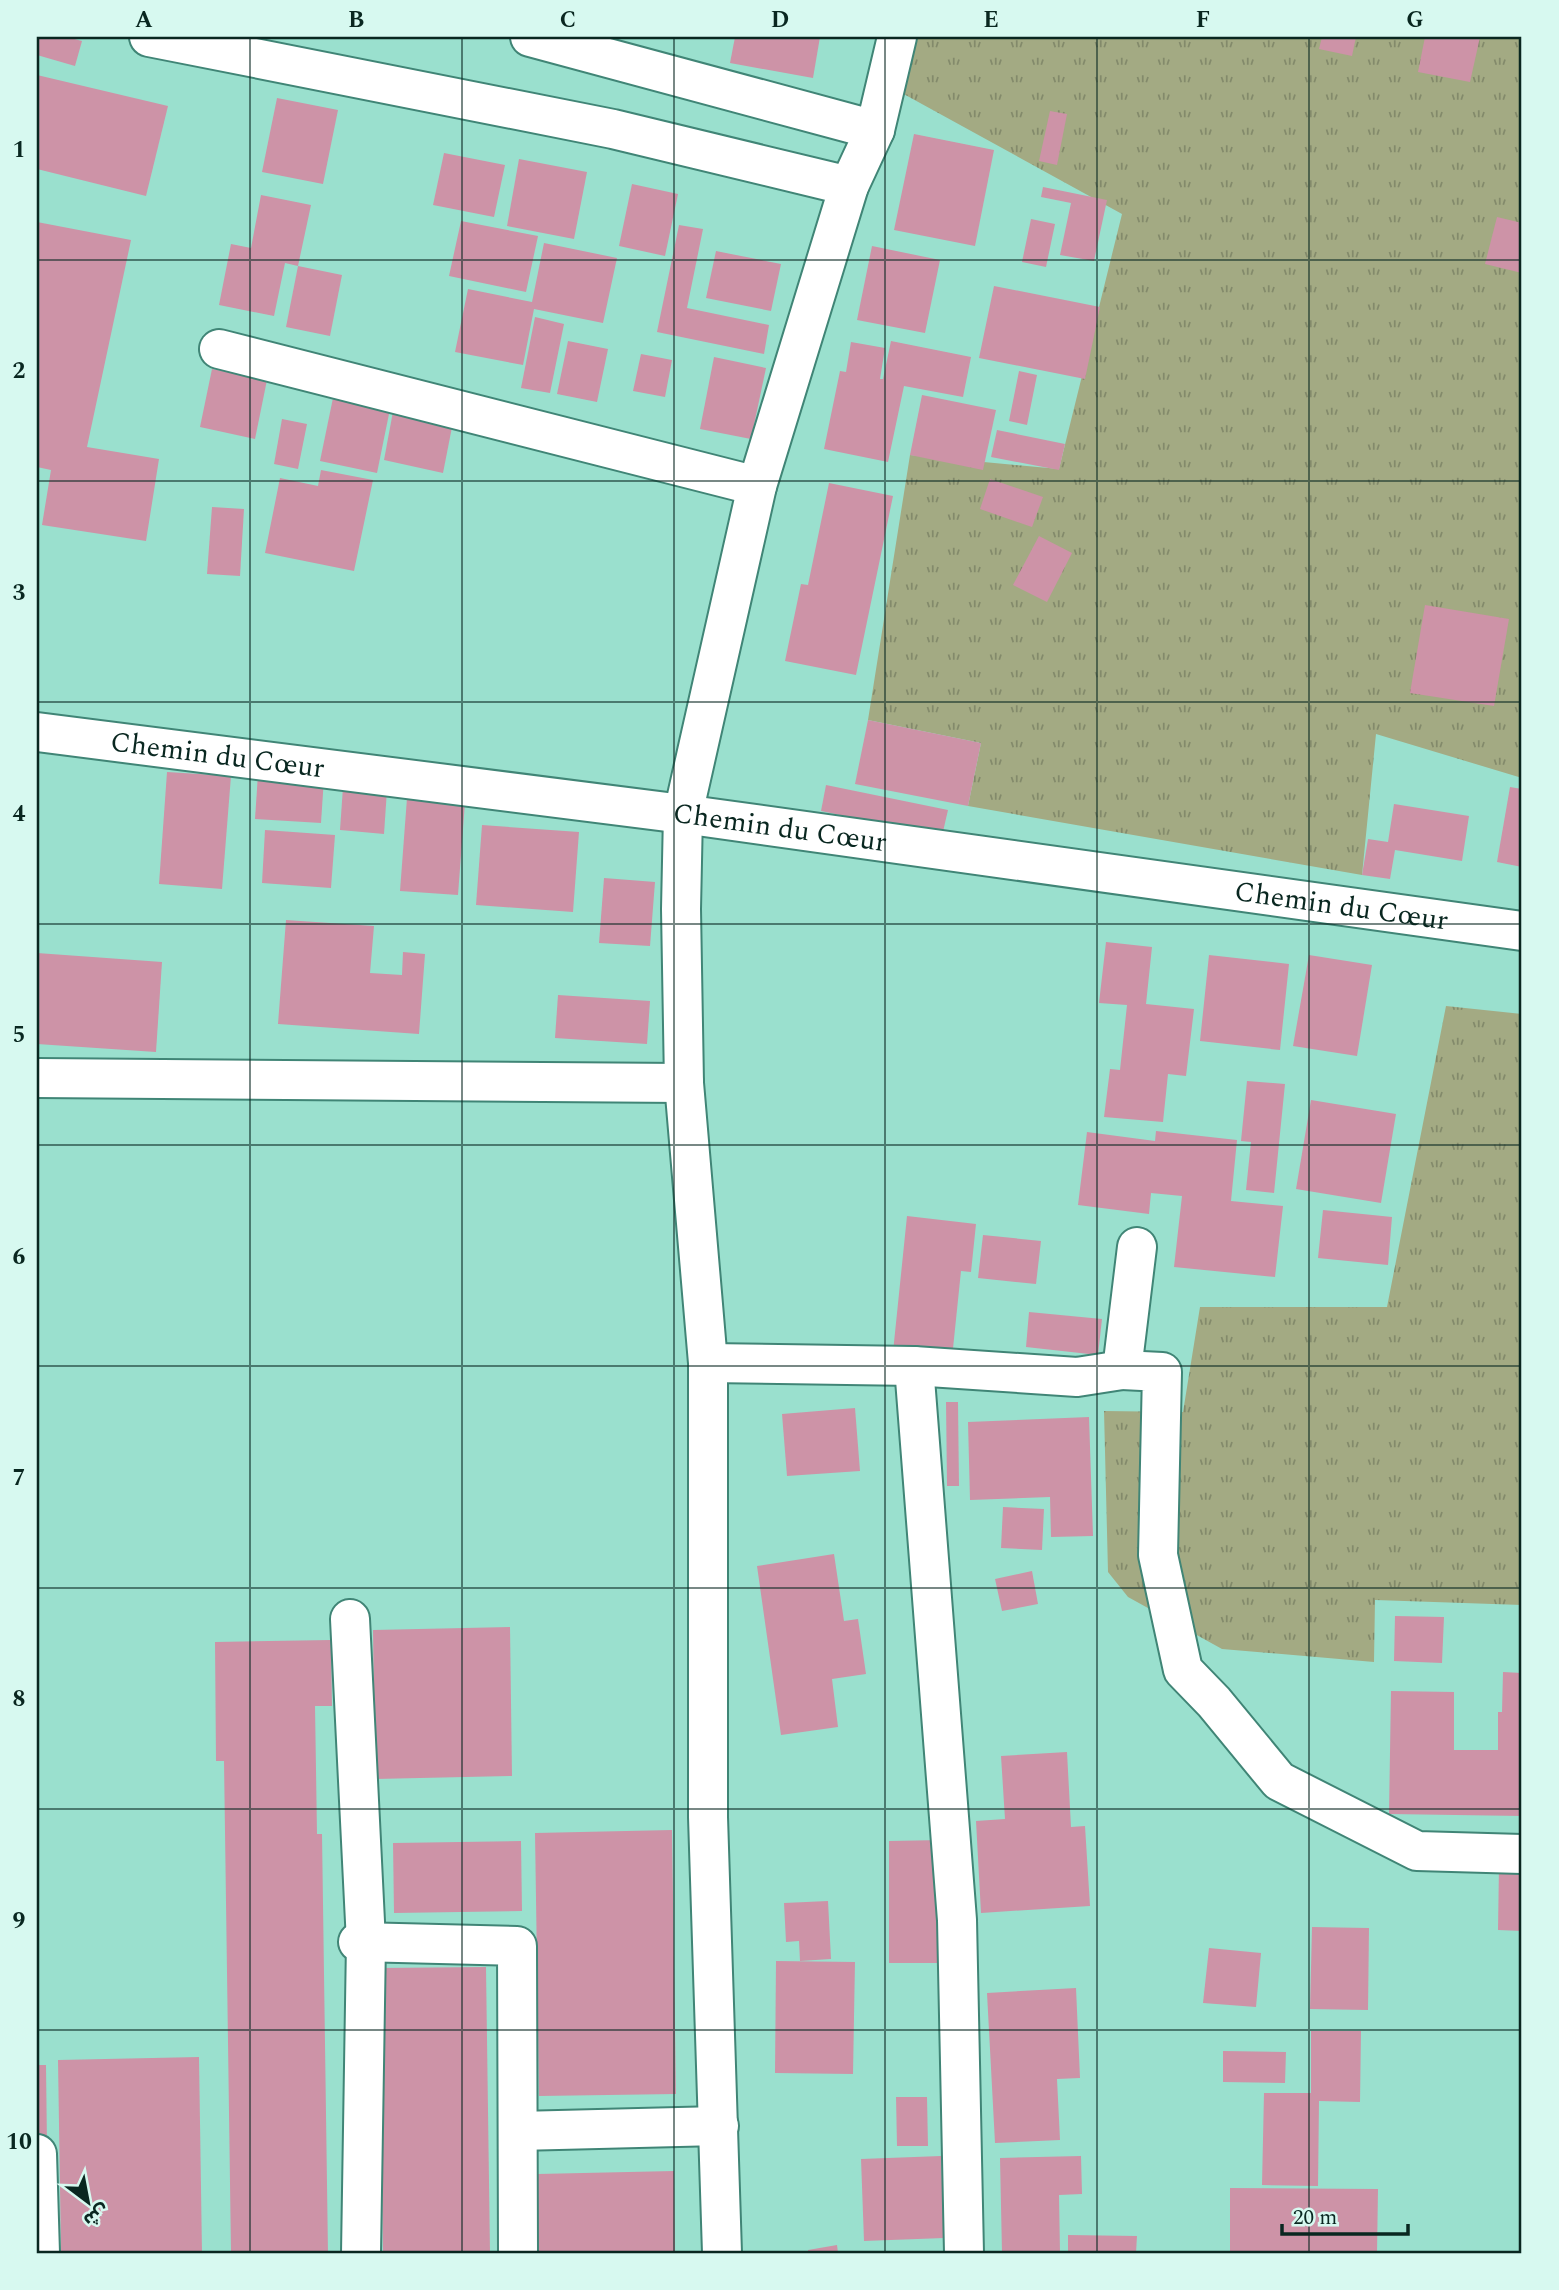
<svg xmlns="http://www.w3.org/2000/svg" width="1559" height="2290" viewBox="0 0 1559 2290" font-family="Spectral,'Noto Sans Arabic',serif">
<defs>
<pattern id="grass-tufts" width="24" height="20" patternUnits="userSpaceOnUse" patternTransform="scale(1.75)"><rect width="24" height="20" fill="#a3aa83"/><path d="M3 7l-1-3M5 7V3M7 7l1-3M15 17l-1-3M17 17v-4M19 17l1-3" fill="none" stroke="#838a6b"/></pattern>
</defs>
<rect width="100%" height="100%" fill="#9ae0ce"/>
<g fill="url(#grass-tufts)">
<polygon points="914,37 1522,37 1522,778 1376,734 1362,875 968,806 981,743 868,720 910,455 1059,469 1122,214 900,92"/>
<polygon points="1446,1006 1522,1014 1522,1605 1375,1600 1374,1662 1222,1649 1128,1597 1108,1572 1104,1411 1183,1412 1200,1307 1387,1307"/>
</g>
<g fill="#cd93a7">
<polygon points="39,37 67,37 82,41 75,66 37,55"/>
<polygon points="735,37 820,37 813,78 730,63"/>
<polygon points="1322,37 1356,37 1352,56 1319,49"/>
<polygon points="1425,37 1480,37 1470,82 1418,72"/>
<polygon points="37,75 168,106 146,196 37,169"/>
<polygon points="277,98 338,110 323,184 262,172"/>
<polygon points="1050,111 1067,114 1057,165 1039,161"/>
<polygon points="914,134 994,150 975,246 894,230"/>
<polygon points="444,153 505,165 494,217 433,205"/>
<polygon points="519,159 587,172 574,239 507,226"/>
<polygon points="632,184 678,194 665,256 619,246"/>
<polygon points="1043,187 1107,200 1094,261 1060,255 1071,203 1041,197"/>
<polygon points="261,195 311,205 298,266 285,263 274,316 219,305 231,244 251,248"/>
<polygon points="1497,217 1522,223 1522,273 1485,264"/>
<polygon points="1031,219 1055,224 1046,267 1022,262"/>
<polygon points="461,221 538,236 526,292 449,276"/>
<polygon points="37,222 131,240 87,447 159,459 146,541 42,525 51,470 37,467"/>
<polygon points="679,225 703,229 687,308 769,325 764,354 657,332"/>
<polygon points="544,243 617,258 603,323 534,309 523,365 455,352 468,289 532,302"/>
<polygon points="872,246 940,260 925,333 857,320"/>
<polygon points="716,251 781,264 771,311 706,298"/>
<polygon points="298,266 342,275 330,336 286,327"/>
<polygon points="994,286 1100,307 1085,379 979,358"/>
<polygon points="535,317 564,324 550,393 521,388"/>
<polygon points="568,341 608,349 597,402 557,394"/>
<polygon points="891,341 971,357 963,397 904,386 888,462 824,449 840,371 846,372 851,342 885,348 880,379 883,379"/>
<polygon points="641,354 672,360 665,397 633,391"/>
<polygon points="714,357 766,368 751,439 700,429"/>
<polygon points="212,369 267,380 255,439 200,427"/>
<polygon points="1019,371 1037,375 1027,425 1009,421"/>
<polygon points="922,395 996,410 983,470 910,455"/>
<polygon points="333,398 390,409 377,473 320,461"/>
<polygon points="394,406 454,417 443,473 384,460"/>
<polygon points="282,419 307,424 298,469 274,464"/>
<polygon points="997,430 1065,444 1059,470 991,457"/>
<polygon points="321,470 373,480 354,571 265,553 280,478 318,486"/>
<polygon points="990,479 1043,497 1032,527 980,509"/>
<polygon points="829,483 893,496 856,675 785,661 801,584 808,585"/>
<polygon points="212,507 244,509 240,576 207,574"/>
<polygon points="1039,536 1072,553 1047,602 1013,585"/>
<polygon points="1425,605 1509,619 1494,706 1410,693"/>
<polygon points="868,720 981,743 968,806 855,784"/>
<polygon points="167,772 231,776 222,889 159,884"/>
<polygon points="258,774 324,778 321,823 255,819"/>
<polygon points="826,785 948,810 942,836 821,811"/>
<polygon points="343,787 387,790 384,834 340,830"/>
<polygon points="1510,787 1522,789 1522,867 1497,862"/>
<polygon points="407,798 465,802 458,895 400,891"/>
<polygon points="1394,804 1469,816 1462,861 1395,850 1390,879 1362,875 1368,839 1388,842"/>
<polygon points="482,825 579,832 573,912 476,905"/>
<polygon points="265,830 335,835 331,888 262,883"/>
<polygon points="604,878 655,882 650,946 599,943"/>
<polygon points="286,920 374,926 370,973 402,975 403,952 425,954 419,1034 278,1024"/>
<polygon points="1106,942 1152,947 1146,1004 1194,1009 1186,1076 1168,1074 1163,1122 1104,1117 1110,1069 1120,1070 1127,1005 1099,1003"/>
<polygon points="37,953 162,962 156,1052 37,1044"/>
<polygon points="1209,955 1289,964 1280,1050 1200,1041"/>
<polygon points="1309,955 1372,965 1357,1056 1293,1046"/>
<polygon points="558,995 650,1001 647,1044 555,1038"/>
<polygon points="1247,1081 1285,1084 1274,1193 1246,1190 1251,1142 1241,1141"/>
<polygon points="1311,1100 1396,1114 1381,1203 1296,1189"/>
<polygon points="1156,1131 1237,1140 1231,1201 1283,1206 1275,1277 1174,1267 1182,1196 1151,1193 1149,1214 1078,1205 1087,1132 1155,1141"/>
<polygon points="1323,1210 1392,1217 1388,1265 1318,1258"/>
<polygon points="907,1216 976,1224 971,1272 961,1271 952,1358 893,1352"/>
<polygon points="983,1235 1041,1241 1036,1284 978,1278"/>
<polygon points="1029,1312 1102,1319 1098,1355 1026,1347"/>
<polygon points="946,1402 958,1402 959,1486 947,1486"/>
<polygon points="855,1408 860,1471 787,1476 782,1414"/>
<polygon points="1089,1417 1093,1536 1051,1537 1050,1497 970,1500 968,1422"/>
<polygon points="1003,1507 1044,1509 1042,1550 1001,1548"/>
<polygon points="834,1554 844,1621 858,1619 866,1674 832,1679 838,1727 781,1735 757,1566"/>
<polygon points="1032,1571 1038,1604 1002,1611 995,1579"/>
<polygon points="1395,1616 1444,1617 1442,1663 1394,1661"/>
<polygon points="510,1627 512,1776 375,1779 373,1630"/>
<polygon points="331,1640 332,1706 315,1706 317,1834 322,1834 328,2253 231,2253 224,1761 216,1761 215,1642"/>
<polygon points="1503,1672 1522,1673 1522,1816 1389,1814 1391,1691 1454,1692 1454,1750 1498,1750 1498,1712 1502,1712"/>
<polygon points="1067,1752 1071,1827 1085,1826 1090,1906 981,1913 976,1821 1005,1819 1001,1756"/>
<polygon points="672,1830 676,2094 539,2096 535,1833"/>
<polygon points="942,1840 942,1963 889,1963 889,1841"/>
<polygon points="521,1841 522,1911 394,1913 393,1843"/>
<polygon points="1499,1865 1522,1866 1522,1931 1498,1930"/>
<polygon points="828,1901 831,1959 800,1961 799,1941 786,1942 784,1903"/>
<polygon points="1312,1927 1369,1928 1368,2010 1310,2009"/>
<polygon points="1209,1948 1261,1953 1256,2007 1203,2003"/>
<polygon points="776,1961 855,1962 853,2074 775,2073"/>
<polygon points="486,1967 490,2253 383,2253 379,1968"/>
<polygon points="1076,1988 1080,2078 1057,2079 1060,2140 995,2143 987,1993"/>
<polygon points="1311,2031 1361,2031 1360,2102 1319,2101 1318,2186 1262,2185 1264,2093 1311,2093"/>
<polygon points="1223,2051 1286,2052 1285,2083 1223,2082"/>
<polygon points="199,2057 202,2253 61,2253 58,2060"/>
<polygon points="37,2065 46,2065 47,2146 37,2147"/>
<polygon points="896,2097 927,2097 928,2146 897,2146"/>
<polygon points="941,2156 944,2238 864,2241 861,2159"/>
<polygon points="1081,2156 1082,2194 1059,2195 1060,2253 1002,2253 1000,2158"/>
<polygon points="674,2171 675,2253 538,2253 537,2174"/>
<polygon points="1230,2188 1378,2189 1377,2253 1230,2253"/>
<polygon points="1068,2235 1137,2236 1136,2253 1068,2253"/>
<polygon points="837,2245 838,2253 808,2253 808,2250"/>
</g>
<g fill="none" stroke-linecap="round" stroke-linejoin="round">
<g stroke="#408576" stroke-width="42">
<g id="minor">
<polyline points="149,37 613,129 849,186"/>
<polyline points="530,37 875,130"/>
<polyline points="219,349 757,486"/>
<path id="s1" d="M37 732 683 814 1522 931"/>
<polyline points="37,1078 684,1083"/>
<polyline points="708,1363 914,1366 1077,1377 1122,1370 1137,1247"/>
<polyline points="914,1366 957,1920 964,2253"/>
<polyline points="1122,1370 1162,1372 1158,1555 1183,1670 1214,1702 1279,1781 1417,1851 1522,1854"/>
<polyline points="350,1619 366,1942 361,2253"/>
<polyline points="358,1942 517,1946 518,2253"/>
<polyline points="518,2131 719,2126"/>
<polyline points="37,2154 40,2253"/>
<polyline points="722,2253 708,1817 708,1363 684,1083 681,909 683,814 757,486 849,186 875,130 897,37"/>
</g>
</g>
<use href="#minor" stroke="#fff" stroke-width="38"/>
</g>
<path fill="none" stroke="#092720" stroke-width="2" stroke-opacity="0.55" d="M250 37V2253M462 37V2253M674 37V2253M885 37V2253M1097 37V2253M1309 37V2253M37 260H1522M37 481H1522M37 702H1522M37 924H1522M37 1145H1522M37 1366H1522M37 1588H1522M37 1809H1522M37 2030H1522"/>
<g text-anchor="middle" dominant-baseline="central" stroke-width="5" stroke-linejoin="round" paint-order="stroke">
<g font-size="28" fill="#092720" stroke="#d7f9f0">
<text stroke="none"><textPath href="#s1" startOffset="182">Chemin du Cœur</textPath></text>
<text stroke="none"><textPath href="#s1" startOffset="749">Chemin du Cœur</textPath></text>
<text stroke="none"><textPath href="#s1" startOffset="1316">Chemin du Cœur</textPath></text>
</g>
</g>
<rect width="1559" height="2290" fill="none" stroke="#d7f9f0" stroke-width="77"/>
<g transform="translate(88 2202) rotate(148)" stroke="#d7f9f0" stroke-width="5" paint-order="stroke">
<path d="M0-5L12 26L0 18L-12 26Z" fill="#092720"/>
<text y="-10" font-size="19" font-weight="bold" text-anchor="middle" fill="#092720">ش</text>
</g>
<path d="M1282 2224v10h126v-10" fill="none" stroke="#092720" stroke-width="3.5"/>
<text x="1293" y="2224" font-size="21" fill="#092720" stroke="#d7f9f0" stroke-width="5" paint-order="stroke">20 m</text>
<rect x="38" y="38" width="1482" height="2214" fill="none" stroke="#092720" stroke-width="2.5"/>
<g font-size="23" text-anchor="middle" font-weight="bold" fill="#092720">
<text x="144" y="27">A</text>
<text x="356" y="27">B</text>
<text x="568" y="27">C</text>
<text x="780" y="27">D</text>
<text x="991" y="27">E</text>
<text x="1203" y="27">F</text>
<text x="1415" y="27">G</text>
<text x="19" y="157">1</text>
<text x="19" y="378">2</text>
<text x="19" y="600">3</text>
<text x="19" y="821">4</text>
<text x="19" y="1042">5</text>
<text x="19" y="1264">6</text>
<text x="19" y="1485">7</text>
<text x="19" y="1706">8</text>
<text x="19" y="1928">9</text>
<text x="19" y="2149">10</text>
</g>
</svg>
